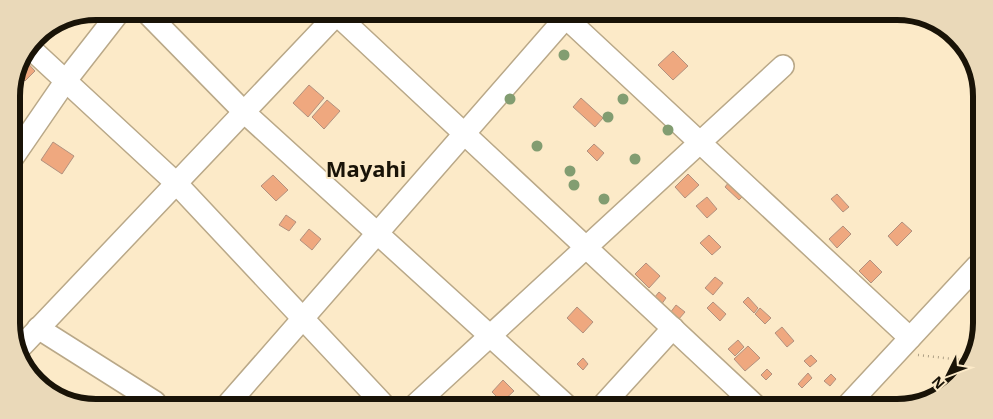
<svg xmlns="http://www.w3.org/2000/svg" width="993" height="419" viewBox="0 0 993 419" font-family="'Noto Sans',sans-serif">
<rect width="100%" height="100%" fill="#fceac8"/>
<g fill="#efa87f" stroke="#b2917e">
<polygon points="673,51 688,66 673,80 658,65"/>
<polygon points="23,58 35,71 25,81 16,72 19,62"/>
<polygon points="309,85 324,98 308,117 293,103"/>
<polygon points="11,93 21,100 12,111"/>
<polygon points="581,98 603,118 595,127 573,107"/>
<polygon points="327,100 340,111 324,129 312,117"/>
<polygon points="53,142 74,156 62,174 41,160"/>
<polygon points="594,144 604,153 597,161 587,151"/>
<polygon points="688,174 699,185 685,198 675,187"/>
<polygon points="273,175 288,190 276,201 261,186"/>
<polygon points="729,182 744,195 739,200 725,187"/>
<polygon points="837,194 849,207 843,212 831,199"/>
<polygon points="707,197 717,209 707,218 696,206"/>
<polygon points="286,215 296,222 289,231 279,225"/>
<polygon points="902,222 912,231 897,246 888,236"/>
<polygon points="843,226 851,234 837,248 829,239"/>
<polygon points="309,229 321,239 312,250 300,240"/>
<polygon points="709,235 721,247 712,255 700,243"/>
<polygon points="870,260 882,272 871,283 859,271"/>
<polygon points="646,263 660,276 649,288 635,274"/>
<polygon points="715,277 723,283 713,295 705,288"/>
<polygon points="659,292 666,298 661,305 654,298"/>
<polygon points="748,297 758,308 754,313 743,302"/>
<polygon points="713,302 726,314 720,321 707,308"/>
<polygon points="676,305 685,312 678,320 670,313"/>
<polygon points="577,307 593,322 583,333 567,318"/>
<polygon points="760,308 771,318 765,324 755,314"/>
<polygon points="782,327 794,341 787,347 775,333"/>
<polygon points="738,340 744,347 735,356 728,349"/>
<polygon points="748,346 760,358 745,371 734,359"/>
<polygon points="811,355 817,361 810,367 804,361"/>
<polygon points="583,358 588,364 583,370 577,364"/>
<polygon points="767,369 772,374 766,380 761,375"/>
<polygon points="808,373 812,378 802,388 798,384"/>
<polygon points="831,374 836,379 830,386 824,381"/>
<polygon points="503,380 514,391 502,402 492,392"/>
</g>
<g fill="none" stroke-linecap="round" stroke-linejoin="round">
<g stroke="#b9a888" stroke-width="24">
<g id="minor">
<polyline points="146,12 244,112 566,405"/>
<polyline points="335,13 757,407"/>
<polyline points="563,15 910,338"/>
<polyline points="29,47 176,183 383,404"/>
<polyline points="12,159 67,79 120,11"/>
<polyline points="38,328 155,402"/>
<polyline points="18,350 338,13"/>
<polyline points="229,403 568,15"/>
<polyline points="416,404 783,66"/>
<polyline points="603,405 673,328"/>
<polyline points="846,407 977,266"/>
</g>
</g>
<polyline stroke="#aea086" stroke-width="2.5" stroke-dasharray="1 4" stroke-linecap="butt" points="918,355 971,361"/>
<use href="#minor" stroke="#fff" stroke-width="21"/>
</g>
<g fill="#829d71">
<circle cx="564" cy="55" r="5.5"/>
<circle cx="510" cy="99" r="5.5"/>
<circle cx="623" cy="99" r="5.5"/>
<circle cx="608" cy="117" r="5.5"/>
<circle cx="668" cy="130" r="5.5"/>
<circle cx="537" cy="146" r="5.5"/>
<circle cx="635" cy="159" r="5.5"/>
<circle cx="570" cy="171" r="5.5"/>
<circle cx="574" cy="185" r="5.5"/>
<circle cx="604" cy="199" r="5.5"/>
</g>
<g text-anchor="middle" dominant-baseline="central" stroke-width="4" stroke-linejoin="round" paint-order="stroke">
<g font-size="22" font-weight="bold" fill="#191307" stroke="#fceac8">
<text x="366" y="168">Mayahi</text>
</g>
</g>
<path d="M0 0H993V419H0ZM96 20H897A76 76 0 0 1 973 96V323A76 76 0 0 1 897 399H96A76 76 0 0 1 20 323V96A76 76 0 0 1 96 20Z" fill="#ead9b9" fill-rule="evenodd"/>
<path fill="none" stroke="#191307" stroke-width="6" d="M96 20H897A76 76 0 0 1 973 96V323A76 76 0 0 1 897 399H96A76 76 0 0 1 20 323V96A76 76 0 0 1 96 20Z"/>
<g transform="translate(948 374) rotate(228)" stroke="#fceac8" stroke-width="4" paint-order="stroke">
<path d="M0-4L9 19L0 12L-9 19Z" fill="#191307"/>
<text y="-8" font-size="14" font-weight="bold" text-anchor="middle" fill="#191307">N</text>
</g>
</svg>
